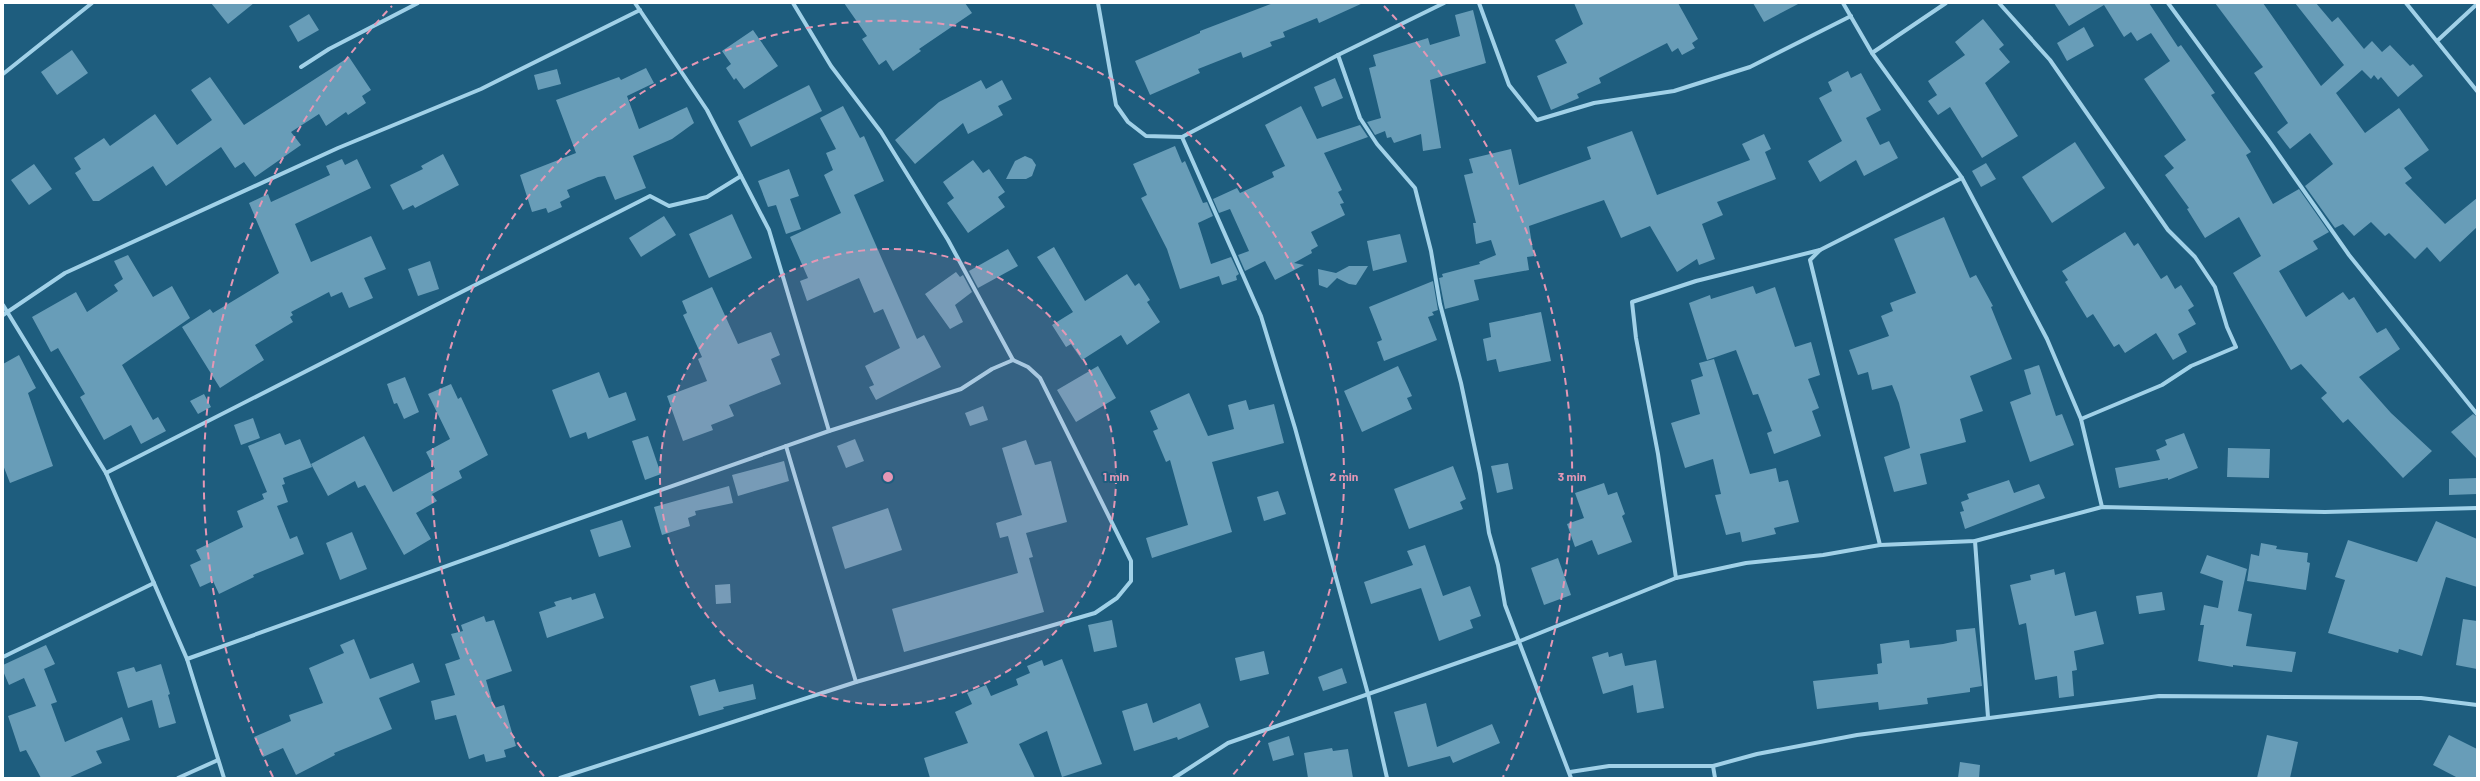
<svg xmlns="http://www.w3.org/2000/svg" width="2480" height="781" viewBox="0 0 2480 781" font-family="Barlow,sans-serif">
<rect width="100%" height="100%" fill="#1e5d7e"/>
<g fill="#689db8">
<polygon points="211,3 254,3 228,24"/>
<polygon points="844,3 965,3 972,13 919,49 921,51 893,71 886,60 879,65 862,39 867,36"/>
<polygon points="1273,3 1363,3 1319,23 1317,18 1283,32 1285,37 1270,42 1272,46 1243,58 1241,52 1198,69 1200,73 1150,95 1135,61 1200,33 1200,31"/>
<polygon points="1574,3 1678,3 1698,39 1692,43 1695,48 1682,55 1678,48 1672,52 1667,43 1599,78 1601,83 1577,94 1579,98 1551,110 1537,76 1567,63 1555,40 1583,24"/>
<polygon points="1753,3 1800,3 1764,22"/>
<polygon points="2054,3 2149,3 2178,47 2181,45 2215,93 2211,95 2251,152 2246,155 2273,204 2299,189 2329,232 2313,241 2318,249 2279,271 2306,317 2343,292 2349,300 2354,297 2377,333 2386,328 2400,349 2359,377 2391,413 2432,451 2403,478 2348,419 2343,423 2321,398 2327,393 2301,364 2291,370 2233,273 2261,256 2239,217 2205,238 2187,209 2189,208 2165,175 2174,168 2164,156 2186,140 2144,79 2170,61 2151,33 2137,41 2131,32 2124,37 2104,5 2069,26"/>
<polygon points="2215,3 2263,3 2321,86 2344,65 2295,3 2316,3 2332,22 2338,17 2364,49 2372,41 2382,52 2390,45 2410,66 2413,64 2423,76 2398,97 2381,77 2378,80 2374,75 2371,79 2362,70 2336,93 2365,133 2399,108 2429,150 2404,168 2412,178 2405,183 2445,224 2477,198 2477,227 2440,262 2427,247 2415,259 2389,233 2385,236 2371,222 2354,236 2343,224 2335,228 2305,186 2333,164 2310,133 2290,149 2277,132 2288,123 2254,73 2263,67"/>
<polygon points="1473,10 1486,63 1430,80 1441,148 1423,151 1421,134 1394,143 1391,137 1387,138 1385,131 1375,135 1367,122 1381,118 1369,68 1376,66 1373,55 1428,38 1430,45 1460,36 1455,15"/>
<polygon points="309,14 319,30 298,42 289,26"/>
<polygon points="1983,19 2004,45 1999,49 2010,62 1985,83 2018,136 1982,158 1950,107 1938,115 1928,101 1937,95 1928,81 1965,55 1955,42"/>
<polygon points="2084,27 2094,46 2067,61 2057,43"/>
<polygon points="753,30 778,66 744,89 736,78 734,80 726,68 731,64 722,51"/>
<polygon points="72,50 88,73 57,95 41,72"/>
<polygon points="349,57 371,90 362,96 366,103 348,115 346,112 326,126 319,114 291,132 301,145 255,177 244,162 235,168 221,147 166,186 153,166 99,201 93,201 75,173 81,169 74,158 104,138 110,146 155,114 177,145 212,120 191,90 210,77 244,125"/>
<polygon points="646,68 654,83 627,96 639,129 687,107 694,123 672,139 633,156 646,188 615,200 605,176 598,177 567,190 570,197 560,202 562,207 548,213 546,208 532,212 520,175 576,153 556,100 619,77 621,80"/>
<polygon points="557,69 561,84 538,90 534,75"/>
<polygon points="1848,71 1851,78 1861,73 1881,110 1866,118 1880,145 1889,141 1898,158 1864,176 1856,160 1820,182 1808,161 1842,141 1819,98 1832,91 1828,82"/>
<polygon points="1335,78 1343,98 1322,107 1314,87"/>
<polygon points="981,80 986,89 1002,80 1012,99 998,106 1003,115 968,134 963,123 915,164 895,140 939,102"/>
<polygon points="809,85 822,111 751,147 738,121"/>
<polygon points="843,106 860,138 864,136 884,181 854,195 917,339 924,335 941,367 876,400 869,387 874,385 865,366 900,348 883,309 874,313 859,278 807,301 800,281 808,278 790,237 841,213 824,175 833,170 826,153 836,149 820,118"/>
<polygon points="1301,106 1317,139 1360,125 1368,137 1324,153 1342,190 1338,192 1344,203 1340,204 1345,215 1311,232 1318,246 1311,250 1312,253 1294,263 1304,265 1275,280 1265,261 1245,271 1238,255 1249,251 1230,209 1219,213 1213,199 1237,188 1240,193 1274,177 1272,172 1285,166 1265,125"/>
<polygon points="1632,131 1657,195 1750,160 1742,144 1764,134 1771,149 1765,152 1776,179 1717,202 1723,215 1702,224 1715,259 1699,265 1697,259 1677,272 1650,226 1621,238 1604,200 1529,226 1534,256 1527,257 1529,270 1474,280 1479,300 1445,309 1439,278 1443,277 1442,274 1480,264 1479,262 1496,255 1491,240 1476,244 1473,223 1476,223 1464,175 1473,173 1469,159 1511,149 1519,185 1591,159 1587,147"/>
<polygon points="2075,142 2105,188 2052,223 2022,177"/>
<polygon points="1175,146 1182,163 1185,161 1203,203 1207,202 1213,216 1198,223 1211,264 1231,257 1239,274 1236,276 1237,280 1222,285 1219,276 1180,289 1167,249 1141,198 1147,195 1133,164"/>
<polygon points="443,154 459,185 415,208 413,205 403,210 390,185 423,169 421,166"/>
<polygon points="1025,156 1032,159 1036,165 1032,176 1026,179 1006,179 1015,161"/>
<polygon points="342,159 345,165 357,159 371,188 295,224 311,262 371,236 386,269 364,278 373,298 349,308 342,292 331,297 329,292 291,312 293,315 290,317 293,322 255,345 264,360 220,388 182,327 210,309 213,313 279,273 249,203 268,194 271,202 330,175 326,166"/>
<polygon points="973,160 983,173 989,169 1005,192 998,197 1005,207 968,233 947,203 954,198 943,182"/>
<polygon points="1986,163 1996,179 1981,187 1972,171"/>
<polygon points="34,164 52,189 29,205 11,180"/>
<polygon points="789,169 799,196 790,199 801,229 786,234 776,205 768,207 758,181"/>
<polygon points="732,214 752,258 709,278 689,234"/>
<polygon points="664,216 676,235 641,257 629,238"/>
<polygon points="1944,217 1970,278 1976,275 1993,306 1991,307 2012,359 1970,376 1983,411 1960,419 1966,442 1920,454 1927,484 1894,492 1884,457 1910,448 1899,403 1892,385 1872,390 1868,372 1858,375 1849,350 1889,336 1881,316 1893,311 1890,303 1916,293 1894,239"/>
<polygon points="2125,232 2134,246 2138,243 2161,279 2167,275 2175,289 2181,285 2194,306 2188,310 2196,324 2178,334 2187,352 2173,360 2156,333 2125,353 2119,344 2114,347 2093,314 2087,318 2065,282 2068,280 2062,271"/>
<polygon points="1400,234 1407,262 1373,271 1367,241"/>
<polygon points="1054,247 1085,301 1127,274 1135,286 1139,283 1150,300 1147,302 1160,322 1127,345 1121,335 1082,360 1071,344 1066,347 1052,325 1073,312 1037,257"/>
<polygon points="1008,249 1018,266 978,288 969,271"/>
<polygon points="128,255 153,297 172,286 190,318 122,365 153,420 158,417 166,431 141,444 131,425 104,440 80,397 85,394 58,348 51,352 32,317 76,292 87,312 118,291 114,285 123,279 114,261"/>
<polygon points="430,261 439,289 418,296 408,269"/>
<polygon points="1349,266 1368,266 1356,285 1349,284 1337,278 1327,288 1319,285 1318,269 1336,273"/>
<polygon points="956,272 960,277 963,275 972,292 955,305 963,322 950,329 925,294"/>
<polygon points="1433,281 1438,310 1432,312 1434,315 1428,317 1437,340 1384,361 1377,342 1382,340 1369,307"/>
<polygon points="1753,286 1756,294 1775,287 1795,347 1811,342 1820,375 1808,379 1819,408 1812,411 1821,436 1774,454 1767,433 1772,431 1758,394 1753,395 1736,350 1707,360 1689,303 1710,295 1711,299"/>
<polygon points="712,287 738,344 771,332 780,355 771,359 781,384 729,405 734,416 711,425 713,430 683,441 667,396 707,381 698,359 702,357 683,315 687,313 682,301"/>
<polygon points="1541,312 1551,361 1499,372 1496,359 1487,361 1483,339 1491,337 1489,323"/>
<polygon points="19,355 36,388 28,393 53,466 10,483 3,465 3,364"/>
<polygon points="1714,359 1750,474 1776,468 1779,482 1788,480 1799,522 1774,528 1776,534 1742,542 1740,532 1726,535 1715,495 1721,494 1713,459 1685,468 1671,423 1700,414 1691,380 1703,376 1699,363"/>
<polygon points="2039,365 2056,416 2062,414 2074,445 2030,462 2010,402 2031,394 2024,370"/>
<polygon points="1098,366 1116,398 1076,422 1057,390"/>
<polygon points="1398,366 1412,396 1407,398 1412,409 1362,432 1344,391"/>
<polygon points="599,372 609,398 626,392 636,420 588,439 586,432 570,438 552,390"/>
<polygon points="405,377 419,412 404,419 397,403 394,404 387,384"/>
<polygon points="451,384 458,399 461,397 488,455 459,471 462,478 432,494 437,501 416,513 431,539 404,555 365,485 358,488 355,481 328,496 311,464 364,436 393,492 435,469 426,452 450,439 428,394"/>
<polygon points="1189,393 1208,436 1234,429 1228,405 1246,400 1249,410 1274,404 1284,443 1212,462 1232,532 1152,558 1146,538 1188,525 1170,460 1166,462 1153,431 1158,429 1150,411"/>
<polygon points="204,394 211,407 198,414 190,401"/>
<polygon points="983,406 988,420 970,426 965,413"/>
<polygon points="2473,414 2477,417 2477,459 2451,432"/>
<polygon points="253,418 260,438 241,445 234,425"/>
<polygon points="280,433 285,445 300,439 312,467 283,478 285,484 282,485 288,502 277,506 290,539 297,536 304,554 253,575 254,577 219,594 213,581 200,587 190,565 201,560 196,550 243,527 237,511 264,499 262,494 267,492 248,446"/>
<polygon points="2184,433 2198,468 2168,480 2168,478 2119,488 2115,468 2160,460 2156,450 2167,445 2165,440"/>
<polygon points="648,436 661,474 645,480 632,441"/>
<polygon points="855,439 864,461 846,468 837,446"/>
<polygon points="1026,440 1035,465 1051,461 1067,522 1026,533 1033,557 1029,558 1044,612 904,652 892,609 1018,573 1008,536 1000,538 996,523 1022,515 1002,448"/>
<polygon points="2228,448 2270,449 2269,478 2227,477"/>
<polygon points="784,461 789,481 738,496 732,475"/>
<polygon points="1508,463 1513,489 1497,493 1491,466"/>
<polygon points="1453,466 1466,499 1460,502 1463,509 1409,529 1394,489"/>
<polygon points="2477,478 2477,494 2449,495 2449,479"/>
<polygon points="2009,480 2014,493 2039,484 2045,498 1965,529 1960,512 1964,511 1961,502 1969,499 1967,494"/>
<polygon points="1604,483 1608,495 1617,492 1625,514 1622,516 1632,542 1598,555 1592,540 1575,547 1567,524 1584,518 1575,493"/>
<polygon points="729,486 733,503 695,511 696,515 688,518 690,526 662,535 654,507"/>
<polygon points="1278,491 1286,514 1264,521 1257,497"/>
<polygon points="888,508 902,550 845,569 832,527"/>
<polygon points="622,520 631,547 599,557 590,530"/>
<polygon points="2436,521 2477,539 2477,587 2446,577 2422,656 2399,649 2398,653 2328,633 2345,580 2335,577 2348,540 2417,562"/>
<polygon points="352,532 367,569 340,580 326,543"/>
<polygon points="2261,543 2277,546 2276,549 2308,553 2307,562 2310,563 2306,590 2247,581 2251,554 2259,556"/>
<polygon points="1425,545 1443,596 1470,586 1481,616 1470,620 1473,628 1439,641 1421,588 1371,604 1364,582 1413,565 1407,551"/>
<polygon points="2207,555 2247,569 2238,611 2252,614 2246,646 2296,652 2292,672 2233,665 2233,667 2198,661 2204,625 2200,625 2204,605 2218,608 2223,581 2200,573"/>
<polygon points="1558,558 1571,595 1544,605 1531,568"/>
<polygon points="2054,569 2055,575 2065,572 2075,616 2096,611 2104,644 2074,651 2077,670 2072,671 2074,696 2059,698 2057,676 2035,680 2026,623 2019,625 2010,585 2031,580 2030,575"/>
<polygon points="730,584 731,603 716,604 715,585"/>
<polygon points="2162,592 2165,610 2139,614 2136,596"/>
<polygon points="595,593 604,618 547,638 539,612 556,606 554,602 571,597 572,600"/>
<polygon points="484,616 486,622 494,620 512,671 486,680 494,708 504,705 516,746 504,750 506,757 486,762 484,754 469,759 456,715 435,720 431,701 455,695 445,664 460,659 451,634 463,631 461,625"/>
<polygon points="2463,619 2477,621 2477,669 2456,665"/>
<polygon points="1112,620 1117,647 1094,652 1088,625"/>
<polygon points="1975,628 1982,686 1970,688 1970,692 1927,698 1928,704 1879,710 1878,702 1817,709 1813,681 1878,674 1877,664 1882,663 1880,644 1909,640 1910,648 1943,644 1957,641 1956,630"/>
<polygon points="354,639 370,679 413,663 420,682 379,698 392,729 334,753 335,755 296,775 283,748 263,757 254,737 291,721 289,715 323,703 309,668 344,653 340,645"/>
<polygon points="46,645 55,664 44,669 57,702 51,704 65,742 122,717 130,740 96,751 102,763 68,778 41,778 26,750 20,752 8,716 36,706 24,678 9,685 3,671 3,665"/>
<polygon points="1264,651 1269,674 1240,681 1235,658"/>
<polygon points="1608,652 1609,657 1622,653 1625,666 1656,660 1664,708 1637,713 1633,685 1603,694 1592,657"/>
<polygon points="1062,659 1102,764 1062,777 1047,731 1019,744 1035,778 930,778 924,758 968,743 955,712 972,704 967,693 986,685 991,696 1018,685 1016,679 1030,673 1027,666 1042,660 1044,666"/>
<polygon points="161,664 170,694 168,695 176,723 159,728 152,700 128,708 117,672 134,667 136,672"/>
<polygon points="1342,668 1347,683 1323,691 1318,677"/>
<polygon points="715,679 719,692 753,684 756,699 723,707 724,709 699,716 690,686"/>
<polygon points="1147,703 1153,723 1200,703 1209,727 1178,740 1177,737 1134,751 1122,711"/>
<polygon points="1426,703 1437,747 1492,724 1500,743 1453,763 1450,756 1408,767 1394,712"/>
<polygon points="2267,735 2298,742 2290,778 2257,778"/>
<polygon points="2449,735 2477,749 2477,778 2458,778 2433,765"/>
<polygon points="1289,736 1294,755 1273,761 1268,743"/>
<polygon points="1332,748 1333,751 1348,749 1353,778 1308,778 1304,753"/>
<polygon points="1960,762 1980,765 1979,778 1958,778"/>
</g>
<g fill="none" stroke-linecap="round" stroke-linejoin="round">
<g stroke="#a1d1e8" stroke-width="4">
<polyline points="635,3 707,110 769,230 829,431"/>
<polyline points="793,3 831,66 881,132 948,240 1013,360"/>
<polyline points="1098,3 1116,105 1128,122 1146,136 1182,137 1338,55 1444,3"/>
<polyline points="1479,3 1509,85 1537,120 1594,103 1674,91 1750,67 1851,16"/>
<polyline points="1843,3 1872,53 1962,178 2047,339 2081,419 2102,507"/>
<polyline points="1999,3 2050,60 2168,230 2195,257 2215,287 2227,327 2236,347 2191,366 2162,385 2081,419"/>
<polyline points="2168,3 2269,141 2349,255 2477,414"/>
<polyline points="2406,3 2477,91"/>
<polyline points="2437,41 2477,4"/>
<polyline points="1872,53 1946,3"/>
<polyline points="1338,55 1360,118 1377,144 1415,188 1431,251 1440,304 1461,383 1480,473 1489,533 1498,565 1505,605 1571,778"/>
<polyline points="301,67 329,49 418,3"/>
<polyline points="3,74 92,3"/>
<polyline points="1182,137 1261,316 1295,428 1368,694 1387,778"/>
<polyline points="3,305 106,473 187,659 224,778"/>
<polyline points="3,315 65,273 338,148 481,89 640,10"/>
<polyline points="786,446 856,682"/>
<polyline points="106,473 650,196 669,206 707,197 741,176"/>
<polyline points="1975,541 1988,717"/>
<polyline points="1880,545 1810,260 1820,250 1962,178"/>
<polyline points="1676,578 1658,454 1636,338 1632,302 1696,281 1820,250"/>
<polyline points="3,657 154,583"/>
<polyline points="187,659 561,525 829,431 961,389 992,369 1013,360 1028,367 1040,378 1131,561 1131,581 1117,598 1095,613 856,682 560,778"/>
<polyline points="1713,766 1715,778"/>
<polyline points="1570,772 1609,766 1713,766 1757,754 1857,735 2159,696 2421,698 2477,705"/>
<polyline points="178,778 218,760"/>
<polyline points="1174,778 1228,743 1520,641 1676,578 1746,563 1823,555 1880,545 1975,541 2102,507 2325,512 2477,508"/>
</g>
</g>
<circle cx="888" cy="477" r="228" fill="#e497b5" fill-opacity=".12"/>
<g fill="none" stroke="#e497b5" stroke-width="2" stroke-dasharray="7 5">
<circle cx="888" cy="477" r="228"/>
<path d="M544 776A456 456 0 1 1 1232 776"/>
<path d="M273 777A684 684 0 0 1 392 6M1384 6A684 684 0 0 1 1503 777"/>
</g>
<circle cx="888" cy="477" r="6" fill="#e497b5" stroke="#1e5d7e" stroke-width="2"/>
<g font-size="12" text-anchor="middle" font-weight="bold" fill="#e497b5" stroke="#1e5d7e" stroke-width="4" stroke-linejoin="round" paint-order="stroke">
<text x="1116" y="481">1 min</text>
<text x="1344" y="481">2 min</text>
<text x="1572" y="481">3 min</text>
</g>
<rect width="2480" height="781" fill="none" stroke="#ffffff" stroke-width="8"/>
</svg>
